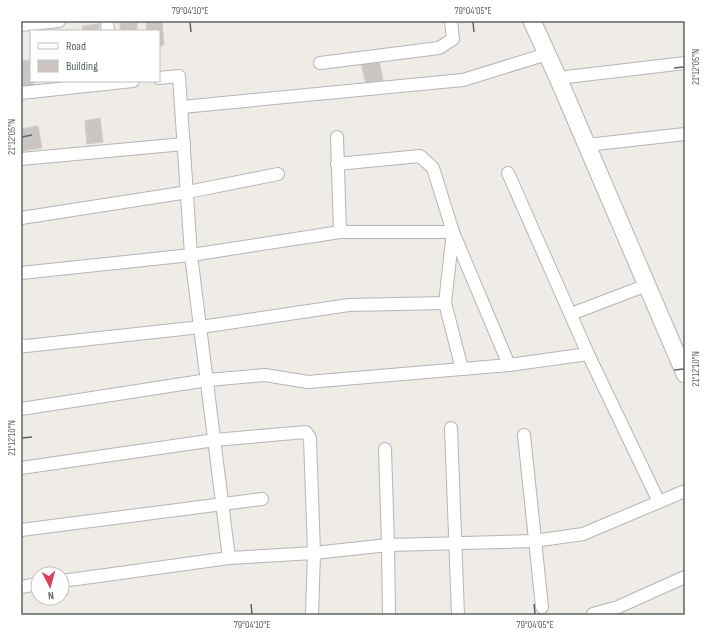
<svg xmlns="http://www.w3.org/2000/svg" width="706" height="636" viewBox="0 0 706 636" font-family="'Sofia Sans Condensed',sans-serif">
<rect width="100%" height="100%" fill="#efebe7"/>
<g fill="#cbc6c3" stroke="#d4cbc5">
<polygon points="146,21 162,21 164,45 159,46 159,31 147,31"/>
<polygon points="137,22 137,31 121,31 120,24"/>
<polygon points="99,24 99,31 83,31 82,26"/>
<polygon points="379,59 383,81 366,84 361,64"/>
<polygon points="31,60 31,81 33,81 34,88 21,89 21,61"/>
<polygon points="100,118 103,142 87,144 85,121"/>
<polygon points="38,126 42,148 21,151 21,129"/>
</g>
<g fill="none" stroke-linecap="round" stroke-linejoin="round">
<g stroke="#b2b6b8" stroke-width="14">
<g id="street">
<polyline points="107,21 108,31"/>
<polyline points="21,25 59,21"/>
<polyline points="320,63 439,48 453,39 451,21"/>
<polyline points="558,78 685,63"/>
<polyline points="21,93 133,81"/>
<polyline points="182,107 463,80 547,54"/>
<polyline points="337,137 340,232"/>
<polyline points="587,145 685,134"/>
<polyline points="21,159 184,144"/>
<polyline points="337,164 420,156 433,168 453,232 445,303 462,369"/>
<polyline points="508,173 588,354 659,502"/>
<polyline points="21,218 188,192 278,174"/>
<polyline points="21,273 191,255 179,76 159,78"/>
<polyline points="571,314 647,285"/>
<polyline points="21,345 26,346 201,327 349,305 445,303"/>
<polyline points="21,409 208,380 265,375 308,382 509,365 588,354"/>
<polyline points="451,428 458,615"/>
<polyline points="524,435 542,607"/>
<polyline points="385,449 388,545 534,541 583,534 685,491"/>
<polyline points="21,468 215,440 306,432 310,438 314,553 312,615"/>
<polyline points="21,530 262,499"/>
<polyline points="62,581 229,558"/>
<polyline points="21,587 38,584"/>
<polyline points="593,614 618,607 685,577"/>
<polyline points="389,615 388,545 314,553 229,558 191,255 340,232 453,232 509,365"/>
</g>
</g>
<g stroke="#b1b6b8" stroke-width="19">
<polyline id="secondary" points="532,21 558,78 685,374"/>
</g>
<use href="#street" stroke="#fff" stroke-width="12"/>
<use href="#secondary" stroke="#fff" stroke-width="17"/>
</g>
<path fill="none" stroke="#5e6466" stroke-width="1.5" d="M190 22 191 32M473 22 474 32M674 68 684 67M22 137 32 135M674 370 684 369M22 438 32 437M251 604 252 614M534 604 535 614"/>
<rect width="706" height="636" fill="none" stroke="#ffffff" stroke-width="44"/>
<rect x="30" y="30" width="130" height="52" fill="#ffffff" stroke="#bfc1c2"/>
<rect x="38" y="43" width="20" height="6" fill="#ffffff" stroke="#bfc1c2"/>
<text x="66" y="50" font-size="12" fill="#5e6466">Road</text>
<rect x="38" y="60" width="20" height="12" fill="#cbc6c3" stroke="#bfc1c2"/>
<text x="66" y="70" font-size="12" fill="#5e6466">Building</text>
<g transform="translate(50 586) rotate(174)"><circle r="19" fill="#ffffff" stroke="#bfc1c2"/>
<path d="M0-3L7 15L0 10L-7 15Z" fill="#de3f5c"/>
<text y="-6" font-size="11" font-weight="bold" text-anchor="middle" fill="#5e6466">N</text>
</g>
<rect x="22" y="22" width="662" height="592" fill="none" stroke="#5e6466" stroke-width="1.5"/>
<g font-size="10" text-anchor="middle" fill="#5e6466">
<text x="190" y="14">79°04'10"E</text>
<text x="473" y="14">79°04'05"E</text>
<text transform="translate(695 67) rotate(-90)" y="4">21°12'05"N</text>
<text transform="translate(11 137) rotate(-90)" y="4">21°12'05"N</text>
<text transform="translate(695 369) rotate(-90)" y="4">21°12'10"N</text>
<text transform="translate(11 438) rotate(-90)" y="4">21°12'10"N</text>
<text x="252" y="628">79°04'10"E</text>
<text x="535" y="628">79°04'05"E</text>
</g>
</svg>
